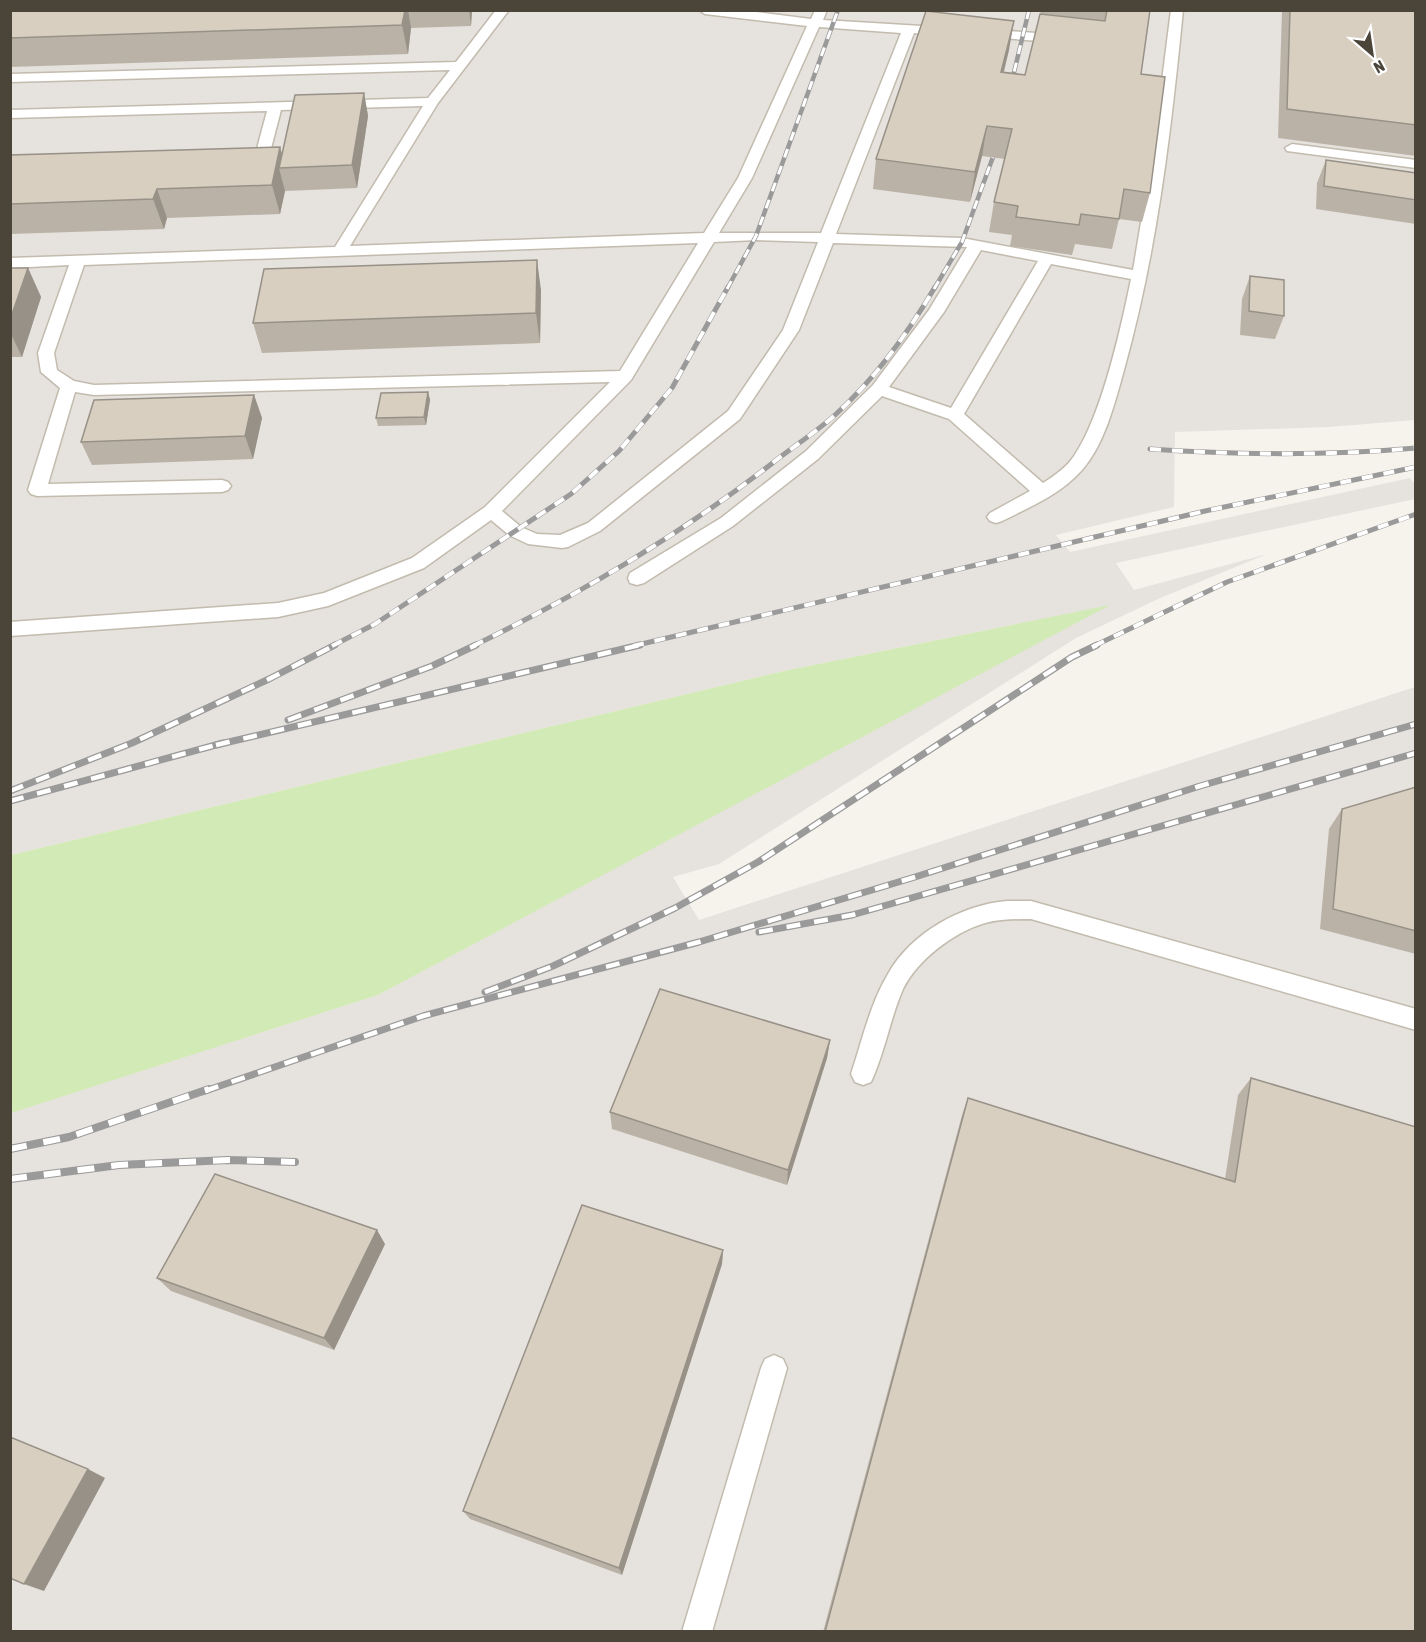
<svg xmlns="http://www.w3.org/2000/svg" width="1426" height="1642" viewBox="0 0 1426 1642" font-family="'Asap Condensed',sans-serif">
<rect width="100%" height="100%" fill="#f6f3ec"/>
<polygon fill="#e6e2dd" points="11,11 1415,11 1415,420 1329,427 1175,432 1174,507 1056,535 1070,552 1410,478 1415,484 1415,499 1116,563 1134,590 1267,554 1158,599 1076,638 719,864 673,877 699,920 1415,687 1415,1631 11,1631 10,1113 378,995 1106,606 784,671 11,855"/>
<polygon fill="#d2eab5" points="1110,605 378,995 11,1113 11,855 784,671"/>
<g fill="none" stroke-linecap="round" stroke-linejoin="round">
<g stroke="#c2bbae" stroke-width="3">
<g id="lane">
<path d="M496 10H509L438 103 350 246 704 233 738 178 807 26 705 14 699 10H741L811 19 815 10H827L823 20 922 26 928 30 922 34 914 33 836 234 962 238 1133 270 1153 151 1171 10H1183C1171 132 1157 252 1124 370 1115 402 1105 444 1082 470 1061 494 1030 507 1002 521L996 523 990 521 987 517 990 513 1030 491 949 419 882 396 818 459 733 526 644 583 637 585 630 583 628 578 630 573 721 518 806 451 873 385 929 310 967 247 833 243 799 330 740 419 600 531 568 547 562 548 528 544 509 535 491 520 424 568 328 606 278 617 10 636V622L278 603 324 593 412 558 485 507 610 382 94 395 75 392 48 484 222 480 228 482 231 486 228 490 222 492 37 496 31 494 28 490 60 388 41 372 38 353 69 265 10 268V258L335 247 423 106 281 110 268 160C262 167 245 168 239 161L241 158 255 156 267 111 10 118V110L428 98 450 70 10 82V74L456 62ZM819 27 901 33 821 233H719L752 178ZM756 240 818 242 783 330 728 411 588 523 560 535 537 534 521 527 502 511 631 380 714 242ZM698 243 620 371 94 385 74 381 57 370 54 353 84 265ZM981 250 1038 261 951 408 889 387 944 312ZM1051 264 1131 279C1121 328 1102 415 1074 456 1067 467 1054 476 1043 483L964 414Z"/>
<polygon points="983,29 1063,35 1069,39 1063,43 978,36 977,33"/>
<polygon points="1292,144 1416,160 1416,168 1287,151 1285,148"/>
<path d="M1007 901H1031L1416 1009V1030L1031 919C1015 919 1000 919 985 923 954 932 917 960 903 989 890 1019 885 1052 871 1082L863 1085 855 1082 851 1074C862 1041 870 1004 888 974 911 933 961 905 1007 901Z"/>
<polygon points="774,1355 783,1359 787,1368 712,1632 682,1632 761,1368 765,1359"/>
</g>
</g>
<use href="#lane" fill="#fff" fill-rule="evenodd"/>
<g stroke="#9a9a9a" stroke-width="4.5">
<g id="rail-far3">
<polyline points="1010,89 1029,10"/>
<polyline points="727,289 756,236 838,10"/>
<polyline points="934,289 962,242 993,157"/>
</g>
</g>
<g stroke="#9a9a9a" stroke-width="5">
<g id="rail-far2">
<path d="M1150 449C1239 455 1327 456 1416 448"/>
<polyline points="332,646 375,624 571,494 619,451 672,388 728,287"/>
<path d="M473 646C580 594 675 538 770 465 791 448 815 433 835 415 875 379 908 333 935 287"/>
<polyline points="633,646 1205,511 1416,467"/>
<polyline points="1094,646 1227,582 1416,514"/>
</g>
</g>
<g stroke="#9a9a9a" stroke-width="7">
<g id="rail-far1">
<polyline points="288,720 432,666 476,645"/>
<polyline points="216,745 640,645"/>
<polyline points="10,791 132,743 269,679 335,645"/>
<polyline points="10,801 223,743"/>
<polyline points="759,932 852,915 1416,753"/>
<polyline points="485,992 553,966 675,908 758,862 1072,657 1097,645"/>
<polyline points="205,1091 423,1016 699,942 915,877 1200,786 1416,724"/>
</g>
</g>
<g stroke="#9a9a9a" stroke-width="8">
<g id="rail">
<polyline points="10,1149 69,1137 209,1089"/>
<polyline points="10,1179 119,1165 228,1160 295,1162"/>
</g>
</g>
<use href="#rail-far3" stroke="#fff" stroke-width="3" stroke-dasharray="9" stroke-linecap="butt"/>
<use href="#rail-far2" stroke="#fff" stroke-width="4" stroke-dasharray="11" stroke-linecap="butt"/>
<use href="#rail-far1" stroke="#fff" stroke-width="4.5" stroke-dasharray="14" stroke-linecap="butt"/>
<use href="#rail" stroke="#fff" stroke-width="6" stroke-dasharray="17" stroke-linecap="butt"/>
</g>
<g fill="#bab2a6">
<polygon points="10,10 472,10 471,26 411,28 408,54 10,67"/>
<polygon points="1041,10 1150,10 1141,74 1150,193 1142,222 1119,219 1112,249 1075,244 1072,255 1010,246 1012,235 989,232 994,202 1005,159 982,156 970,202 873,189 876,159 1009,50 1004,72 1025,75"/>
<polygon points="1282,10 1416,10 1416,156 1278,138"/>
<polygon points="364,93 368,116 357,188 285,191 280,214 167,218 164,229 10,234 10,155 280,147 282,153"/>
<polygon points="1326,160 1416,173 1416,224 1316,209 1317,183"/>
<polygon points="10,268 28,268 41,297 22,357 10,357"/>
<polygon points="1250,276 1284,316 1275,339 1240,335 1242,299"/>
<polygon points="541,290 540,343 262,353 253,323"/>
<polygon points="428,392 430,400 426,425 378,426 376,418"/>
<polygon points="254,395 262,418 253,459 92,465 81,442"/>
<polygon points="1416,787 1416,954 1320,929 1329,829 1342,809"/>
<polygon points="830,1040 827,1058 787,1185 612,1129 610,1112"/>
<polygon points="1251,1078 1416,1632 823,1632 962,1115 968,1098 1225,1179 1238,1095"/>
<polygon points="385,1244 334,1350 171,1291 157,1278"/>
<polygon points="723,1250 722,1264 622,1575 470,1519 463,1511"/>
</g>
<g fill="#979187">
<polygon points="405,10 408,10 411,28 408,54 402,25"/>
<polygon points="469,10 472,10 471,26"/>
<polygon points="1014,21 1009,50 996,101 1001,72"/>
<polygon points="364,93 368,116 357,188 352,165"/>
<polygon points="987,126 982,156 970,202 975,172"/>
<polygon points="280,147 285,167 279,168 285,191 280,214 272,185"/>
<polygon points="157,189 167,218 164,229 153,199"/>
<polygon points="537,260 541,290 540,343 536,313"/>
<polygon points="28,268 41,297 22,357 10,332 10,320"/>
<polygon points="428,392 430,400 426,425 424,417"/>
<polygon points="254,395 262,418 253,459 245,436"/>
<polygon points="830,1040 827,1058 787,1185 788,1170"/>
<polygon points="377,1230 385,1244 334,1350 324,1338"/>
<polygon points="723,1250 722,1264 622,1575 619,1568"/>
<polygon points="88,1469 105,1478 44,1591 24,1584"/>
</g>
<g fill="#d8cfc1" stroke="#979187" stroke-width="1.5">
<polygon points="10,10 405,10 402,25 10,38"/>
<polygon points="1107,10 1150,10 1141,74 1165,77 1150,193 1124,189 1119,219 1081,214 1079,225 1016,217 1018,206 994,202 1012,129 987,126 975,172 876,159 926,11 1014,21 1001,72 1025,75 1040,14 1105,21"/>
<polygon points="1290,10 1416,10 1416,125 1287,109"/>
<polygon points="364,93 352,165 279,168 295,95"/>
<polygon points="280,147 272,185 157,189 153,199 10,204 10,155"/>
<polygon points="1326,160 1416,173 1416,200 1324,186"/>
<polygon points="537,260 536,313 253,323 264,269"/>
<polygon points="10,268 28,268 10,320"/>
<polygon points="1250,276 1284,280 1284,316 1249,311"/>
<polygon points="428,392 424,417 376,418 381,393"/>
<polygon points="254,395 245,436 81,442 94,400"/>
<polygon points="1416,787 1416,931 1333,909 1342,809"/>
<polygon points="660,989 830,1040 788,1170 610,1112"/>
<polygon points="1251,1078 1416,1127 1416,1632 825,1632 968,1098 1235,1182"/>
<polygon points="215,1174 377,1230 324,1338 157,1278"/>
<polygon points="582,1205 723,1250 619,1568 463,1511"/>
<polygon points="10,1437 88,1469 24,1584 10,1578"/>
</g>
<rect width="1426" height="1642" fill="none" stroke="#4b4439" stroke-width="24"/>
<g transform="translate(1372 54) rotate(151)" stroke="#ffffff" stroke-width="4.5" paint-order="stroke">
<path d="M0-4.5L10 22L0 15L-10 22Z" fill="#4b4439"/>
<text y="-9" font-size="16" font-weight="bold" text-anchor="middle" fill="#4b4439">N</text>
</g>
</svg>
